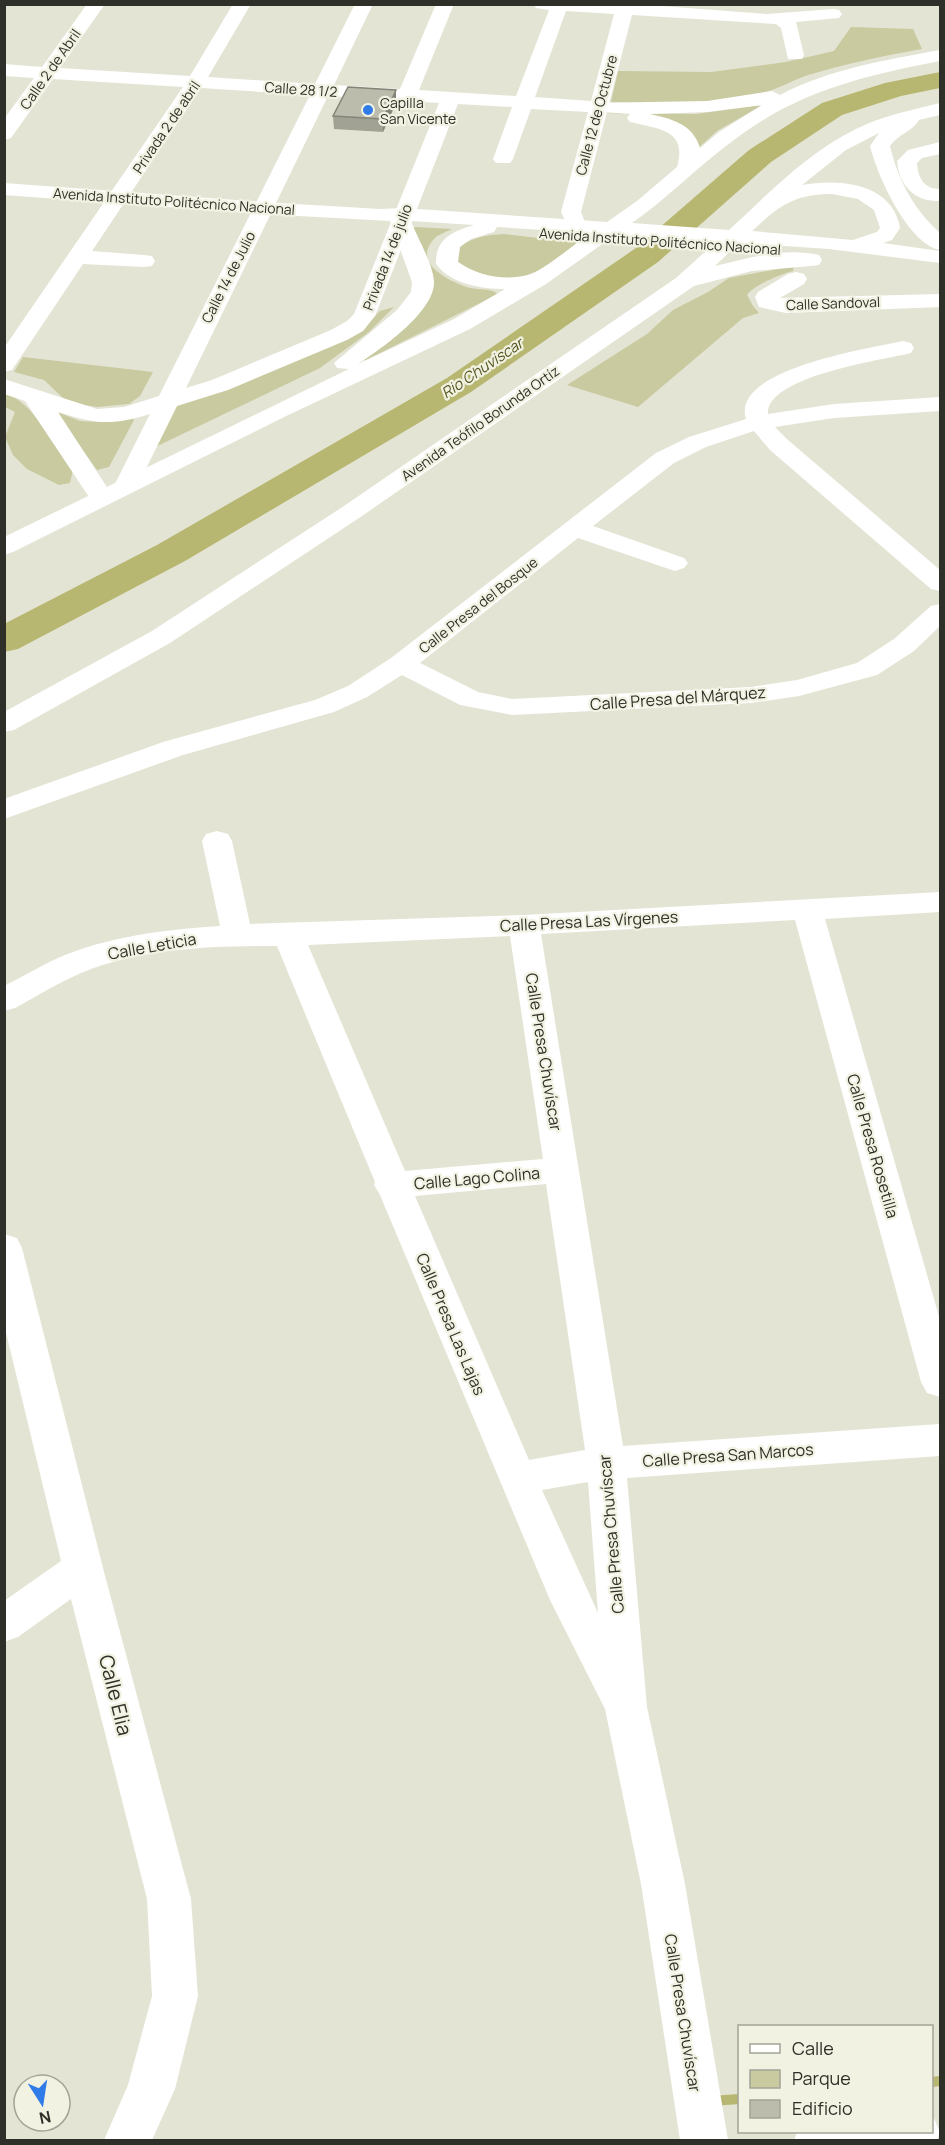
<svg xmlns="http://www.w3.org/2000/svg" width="945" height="2145" viewBox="0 0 945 2145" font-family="Manrope,sans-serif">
<rect width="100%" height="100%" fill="#e4e4d4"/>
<g fill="#c9ca9f">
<path d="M851 27 913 29 922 49C882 56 844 64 805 76 789 82 774 91 758 94 709 105 661 104 611 102L618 71 711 72 786 62 834 51Z"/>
<path d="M755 106H761L717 131 697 149C695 143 694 136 690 132 669 111 633 115 606 113L696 114Z"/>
<path d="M415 227 452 229C447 232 439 234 435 238 410 263 450 282 470 288 479 290 490 288 498 294L366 360H362L422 305 412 229Z"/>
<path d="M504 234 582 243C535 275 509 296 455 260L460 246C474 237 487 235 504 234Z"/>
<path d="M794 266 793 271C783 273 752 286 747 295L753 306 759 313 743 318 638 407 567 385 647 334 673 310 708 292 729 278Z"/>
<polygon points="394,307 369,332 320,368 149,450 173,406 370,321 380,311"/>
<polygon points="23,357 153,372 140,396 129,404 97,407 79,404 63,398 44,380 14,372"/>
<path d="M5 394C31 399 57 449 73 470L70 483 59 485 27 469 13 455 5 437 15 412 5 407Z"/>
<polygon points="60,413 80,421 99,422 132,416 134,420 109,467 97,470 57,414"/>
</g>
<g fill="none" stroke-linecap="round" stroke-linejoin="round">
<g stroke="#b7b771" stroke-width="10">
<polyline points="932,2082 940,2081"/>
<polyline points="710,2101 740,2099"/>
</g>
<polygon fill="#b7b771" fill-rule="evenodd" points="940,72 940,88 901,96 842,115 771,162 658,262 471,392 185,561 18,649 4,652 4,624 157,545 447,378 636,248 749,150 822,103 885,83"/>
<g fill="#fff" fill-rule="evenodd">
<path d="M87 4H105L60 68 190 76 233 4H251L208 77 315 84 355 4H373L334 85 400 89 436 4H454L419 90 516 96 549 10 536 8 533 4H635L767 14 833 9 839 10 842 14 839 18 796 22 804 55 802 59H788L781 28 776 24 632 15 581 212 586 225 583 229 576 231 569 229 561 212 588 112 531 109 513 159 510 163H496L493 159 512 107 458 104 375 316 363 331 347 340 228 390 177 406 135 491 126 493 117 491 114 486 150 414C112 426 95 424 58 412L114 498 111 503 102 505 93 503 25 401 4 394V379L97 409 124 407 159 396 310 95 201 88 92 251 144 255 152 256 155 261 152 266 144 267 83 264 12 370 4 372V348L183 87 53 79 11 138 4 140V119L34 78 4 76V64L42 67ZM566 11 614 14 591 101 535 97ZM328 96 439 103 354 314 347 321 331 330 212 380 186 388Z"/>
<path d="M940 142V154L922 158 917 163C918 178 924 189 940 189V201C915 202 899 186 897 161L908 150Z"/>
<polygon points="796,272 804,274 807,279 804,284 780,298 940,294 940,307 786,313 759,307 755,297 758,292 788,274"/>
<path d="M903 341 911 343 914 348 911 353C883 360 766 376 768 414L834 404 940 397V411L834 418 775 427 788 440 940 570V591L931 589 770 450 754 431 706 447 674 463 593 526 684 558 688 563 684 568 675 571 666 568 578 538 420 663 478 692 512 699 751 687 797 680 857 663 894 639 931 606 940 604V626L914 651 877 675 799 696 751 703 512 715 460 705 402 675 367 697 334 712 183 755 4 819V799L163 742 315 700 348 686 391 658 656 453 689 437 746 419C730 369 872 348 903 341Z"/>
<path d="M217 831 228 834 232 841 250 924 524 915 940 892V912L825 919 940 1320V1397L927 1393 921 1382 795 920 541 934 623 1446 940 1424V1456L627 1478 647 1707 685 1884 728 2140H680L641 1884 605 1709 550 1600 380 1195 374 1185 375 1182 277 946C211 946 142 948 81 973 58 983 37 996 15 1008L4 1011V986C22 977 40 966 58 958 109 936 164 930 220 926L202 841 206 834ZM510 936 543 1159 405 1171 308 945ZM546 1184 585 1450 529 1460 415 1196ZM588 1482 598 1613 542 1490Z"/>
<polygon points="4,1234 17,1238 22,1248 103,1568 191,1899 198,1996 175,2089 152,2140 104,2140 128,2085 152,1996 147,1899 71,1599 18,1637 4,1642 4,1601 61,1561 4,1324"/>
<polygon points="932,2114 940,2132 937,2140 794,2140 797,2132 932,2132"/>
</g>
<path fill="#fff" fill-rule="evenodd" d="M940 50V61C863 76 798 91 734 140 698 166 668 198 632 223L729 230C769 193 807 153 856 129 881 116 912 110 940 103V115L919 120C913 131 897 135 890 146 898 180 914 210 940 233V250C908 244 877 175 870 146L879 133 846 150 802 185C839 178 893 183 900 228L892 240 883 243 940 251V263L829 249 739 243 715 266C747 258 786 247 819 255L822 260 819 265 811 266 752 271 694 286 362 516 170 643 14 730 4 732V712L152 631 344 506 676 278 716 242 615 235 546 284 470 329 280 419 13 552 4 555V537L349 369 337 368 334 363 397 310 411 292 412 282 390 221 262 214 4 195V183L262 202 380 209 403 208 607 222 637 201 677 167C688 129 658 129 630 122L627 118 630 114 591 111 588 107 591 103 707 101 772 91 780 95C829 69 886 60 940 50ZM762 105 719 132 700 148C693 124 672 119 650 114L707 112ZM832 194 858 199 874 210 880 228 877 232 853 240 752 231C779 206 794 194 832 194ZM411 221 474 225C453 231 435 239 436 264 450 284 482 289 505 289L454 319 358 364C380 350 436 311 434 281 432 261 418 240 411 221ZM497 227 590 233C576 243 543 271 528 275 505 281 477 276 458 262L460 247 471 239 494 232Z"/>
</g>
<polygon fill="#a2a294" points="396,103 383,132 334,129 333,116"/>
<polygon fill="#848478" points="396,90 396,103 383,132 383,119"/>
<polygon fill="#bcbcac" stroke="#848478" stroke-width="1.5" points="348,87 396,90 383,119 333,116"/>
<circle fill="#2f7be7" stroke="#f1f2e1" stroke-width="2" cx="368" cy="110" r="6"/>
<g text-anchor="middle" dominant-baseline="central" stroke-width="4.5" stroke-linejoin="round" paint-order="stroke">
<g font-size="14" fill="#2f2f29" stroke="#f1f2e1">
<text transform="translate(50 69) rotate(-55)">Calle 2 de Abril</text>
<text transform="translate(301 89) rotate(4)">Calle 28 1/2</text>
<text transform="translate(596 115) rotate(-75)">Calle 12 de Octubre</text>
<text transform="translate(166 127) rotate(-56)">Privada 2 de abril</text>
<text transform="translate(174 201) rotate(4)">Avenida Instituto Politécnico Nacional</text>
<text transform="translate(660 241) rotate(4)">Avenida Instituto Politécnico Nacional</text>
<text transform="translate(387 257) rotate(-69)">Privada 14 de julio</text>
<text transform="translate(228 277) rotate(-63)">Calle 14 de Julio</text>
<text transform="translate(833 303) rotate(-2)">Calle Sandoval</text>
<text transform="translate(480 423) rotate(-35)">Avenida Teófilo Borunda Ortíz</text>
<text transform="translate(478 605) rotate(-38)">Calle Presa del Bosque</text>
</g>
<g font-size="14" fill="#2f2f29" stroke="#f1f2e1" text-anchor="start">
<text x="380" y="102">Capilla<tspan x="380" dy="16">San Vicente</tspan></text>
</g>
<g font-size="15" font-style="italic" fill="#565521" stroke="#f1f2e1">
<text transform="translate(482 368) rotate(-34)">Rio Chuviscar</text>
</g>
<g font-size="16" fill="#2f2f29" stroke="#f1f2e1">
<text transform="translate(678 698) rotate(-4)">Calle Presa del Márquez</text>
<text transform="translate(589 921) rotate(-3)">Calle Presa Las Vírgenes</text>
<text transform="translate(152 946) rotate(-10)">Calle Leticia</text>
<text transform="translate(544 1052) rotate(81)">Calle Presa Chuvíscar</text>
<text transform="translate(873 1146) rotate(74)">Calle Presa Rosetilla</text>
<text transform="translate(477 1178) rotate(-5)">Calle Lago Colina</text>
<text transform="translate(451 1324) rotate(67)">Calle Presa Las Lajas</text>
<text transform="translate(728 1455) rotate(-4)">Calle Presa San Marcos</text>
<text transform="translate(611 1534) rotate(-95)">Calle Presa Chuvíscar</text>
<text transform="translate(683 2013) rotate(81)">Calle Presa Chuvíscar</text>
</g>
<g font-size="20" fill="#2f2f29" stroke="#f1f2e1">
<text transform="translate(116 1695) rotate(76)">Calle Elia</text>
</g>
</g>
<rect width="945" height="2145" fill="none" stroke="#2f2f29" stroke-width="12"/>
<rect x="738" y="2025" width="195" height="108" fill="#f1f2e1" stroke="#a3a497" stroke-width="1.5"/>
<rect x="750" y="2044" width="30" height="9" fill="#ffffff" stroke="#a3a497" stroke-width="1.5"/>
<text x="792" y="2055" font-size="18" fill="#2f2f29">Calle</text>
<rect x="750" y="2070" width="30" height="18" fill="#c9ca9f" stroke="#a3a497" stroke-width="1.5"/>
<text x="792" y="2085" font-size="18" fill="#2f2f29">Parque</text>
<rect x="750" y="2100" width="30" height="18" fill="#bcbcac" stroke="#a3a497" stroke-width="1.5"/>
<text x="792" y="2115" font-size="18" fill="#2f2f29">Edificio</text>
<g transform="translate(42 2103) rotate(168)"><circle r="28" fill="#f1f2e1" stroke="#a3a497" stroke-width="1.5"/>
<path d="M0-4.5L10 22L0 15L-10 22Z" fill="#2f7be7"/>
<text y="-9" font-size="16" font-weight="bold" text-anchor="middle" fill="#2f2f29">N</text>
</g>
</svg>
